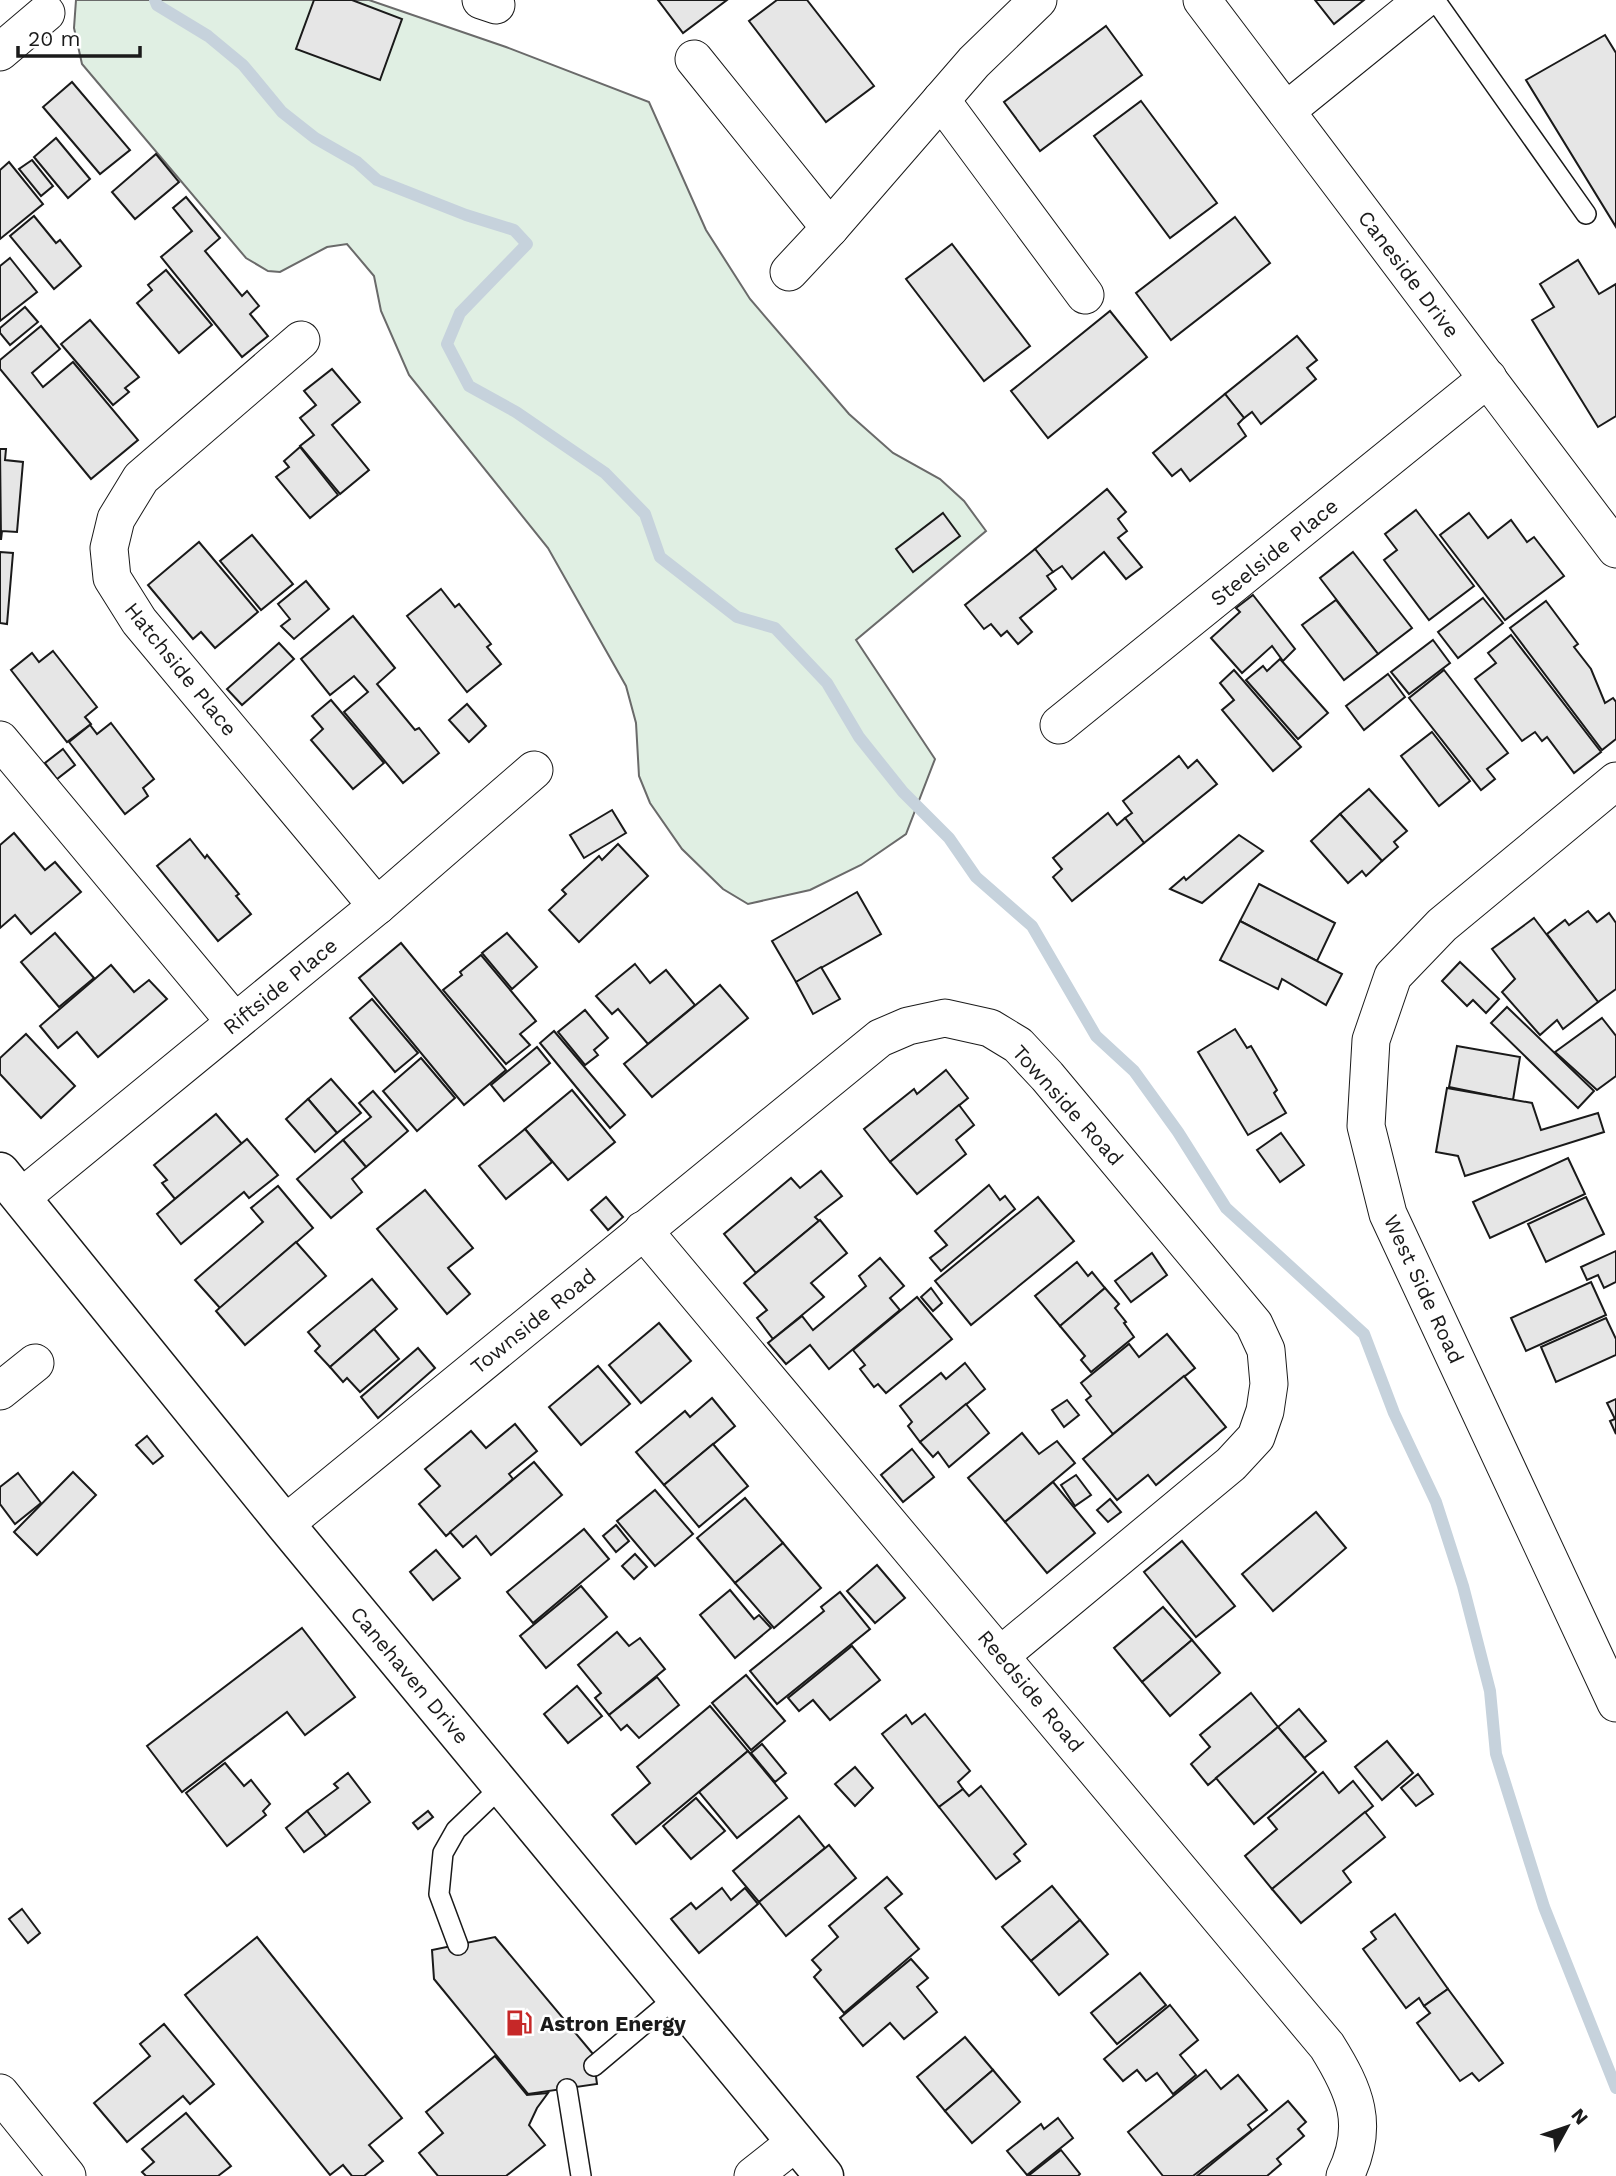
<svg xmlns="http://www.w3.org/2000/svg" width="1616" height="2176" viewBox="0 0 1616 2176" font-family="'Work Sans',sans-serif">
<rect width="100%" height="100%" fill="#fff"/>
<polygon fill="#e0efe3" stroke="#6a6a6a" stroke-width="2" points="76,0 369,0 506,47 649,102 706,230 750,299 849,414 893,453 940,479 964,501 986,531 856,640 935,759 906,834 861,865 810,890 748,904 723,889 682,849 650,803 639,776 636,723 626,686 548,548 409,375 381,311 374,276 347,244 327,247 280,272 268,271 246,258 82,64 74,28"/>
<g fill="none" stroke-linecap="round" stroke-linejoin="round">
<polyline stroke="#c6d2dc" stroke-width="12" points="155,0 157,5 208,36 243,65 282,112 315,138 357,162 377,180 466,215 514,230 527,244 460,313 447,344 469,386 516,412 605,473 645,514 660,557 737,617 775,628 827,683 859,737 903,792 949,838 976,877 1032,926 1096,1036 1134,1071 1178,1132 1226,1208 1364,1334 1394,1413 1436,1502 1463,1586 1490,1691 1496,1754 1544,1907 1616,2088"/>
</g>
<g fill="#e6e6e6" stroke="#1a1a1a" stroke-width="2">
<polygon points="314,0 352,0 402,19 380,80 296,49"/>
<polygon points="658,0 727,0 683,33"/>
<polygon points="777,0 807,0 874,86 826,122 749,21"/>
<polygon points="1315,0 1364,0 1334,24"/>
<polygon points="1106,26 1142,75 1040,151 1004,102"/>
<polygon points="1605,35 1616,53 1616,227 1526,80"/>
<polygon points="72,82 130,150 100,174 43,107"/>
<polygon points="1141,101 1217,203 1170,238 1094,136"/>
<polygon points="56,138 90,179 68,198 34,157"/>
<polygon points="156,154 179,182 135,219 112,192"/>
<polygon points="32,160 53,186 41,196 19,169"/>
<polygon points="9,162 43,204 0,239 0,170"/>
<polygon points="186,197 220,238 205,251 242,296 247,291 259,306 250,314 268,336 242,357 161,257 192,231 173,208"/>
<polygon points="34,216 56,243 60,240 81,266 54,289 10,236"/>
<polygon points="1235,217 1270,263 1171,340 1136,293"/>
<polygon points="952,244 1030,346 984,381 906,279"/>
<polygon points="10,258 37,292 0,321 0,266"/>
<polygon points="1578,260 1599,294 1616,284 1616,416 1598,427 1532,320 1554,307 1540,284"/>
<polygon points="166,270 212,325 179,353 137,303 152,290 148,285"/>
<polygon points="25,307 38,322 10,345 0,333 0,328"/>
<polygon points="1110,311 1147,357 1048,438 1011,391"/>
<polygon points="90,320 139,377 125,388 129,392 113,405 61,344"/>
<polygon points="41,326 60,349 32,373 43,387 73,362 138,440 91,479 0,369 0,360"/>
<polygon points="1297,336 1317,360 1307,368 1316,379 1261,424 1252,412 1244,418 1225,394"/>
<polygon points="332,369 360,402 332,425 369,470 340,494 300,446 314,435 300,418 316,405 304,391"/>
<polygon points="1225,394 1244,418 1238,424 1246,436 1190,481 1181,469 1172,476 1153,453"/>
<polygon points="300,447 338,495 310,518 276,477 289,467 284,461"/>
<polygon points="0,449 6,449 5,460 23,462 17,532 2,531 1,540"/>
<polygon points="1107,489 1126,512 1118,519 1127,531 1118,538 1142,567 1126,579 1104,552 1072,579 1062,566 1053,572 1035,549"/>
<polygon points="1416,510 1474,586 1429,620 1384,560 1397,550 1385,534"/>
<polygon points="943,513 960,536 913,572 896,549"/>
<polygon points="1469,513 1488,538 1511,520 1527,542 1534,537 1564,576 1505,620 1440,535"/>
<polygon points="252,535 293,584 261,610 220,561"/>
<polygon points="199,542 258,612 215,648 201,632 193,639 148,585"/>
<polygon points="1035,549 1053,572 1047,576 1056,589 1020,618 1032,632 1018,644 1007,631 1001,636 991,624 984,629 965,605"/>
<polygon points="0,552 13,553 7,624 0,623"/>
<polygon points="1353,552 1412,628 1378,654 1320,578"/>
<polygon points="306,581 329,609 294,639 281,626 290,619 278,604"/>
<polygon points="441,589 455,607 459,604 491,644 487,647 501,664 467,692 407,616"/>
<polygon points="1253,595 1295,649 1283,661 1272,646 1242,673 1211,638 1240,612 1236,608"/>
<polygon points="1483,598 1503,623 1458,658 1438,632"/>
<polygon points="1336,600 1378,654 1344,680 1302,625"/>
<polygon points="1546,601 1578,644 1574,647 1591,669 1605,703 1613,698 1616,702 1616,739 1602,750 1510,628"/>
<polygon points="353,616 395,668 377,684 415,730 419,728 439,753 403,783 344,712 368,692 354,676 330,695 301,659"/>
<polygon points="1511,635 1601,752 1574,773 1547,737 1542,741 1535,732 1522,741 1475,679 1496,663 1488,653"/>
<polygon points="1433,640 1450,663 1409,694 1391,672"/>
<polygon points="279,643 294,659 242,705 227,689"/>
<polygon points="53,651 97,707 85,717 91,724 67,742 11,670 32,653 39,662"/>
<polygon points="1280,659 1328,713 1298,739 1246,680 1263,666 1267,671"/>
<polygon points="1234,670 1301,747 1273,771 1222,710 1234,700 1220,683"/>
<polygon points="1444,670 1508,753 1487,769 1495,779 1481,790 1409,698"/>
<polygon points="1388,674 1405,697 1364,730 1346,706"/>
<polygon points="331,700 384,763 353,789 311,740 323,729 312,716"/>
<polygon points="467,704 486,726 469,742 449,720"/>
<polygon points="111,723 154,779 143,788 148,796 125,814 69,742 90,725 97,734"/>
<polygon points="1432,732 1470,781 1439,806 1401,756"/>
<polygon points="63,749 75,765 57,779 45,763"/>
<polygon points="1179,756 1188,768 1197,760 1217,784 1144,843 1125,818 1132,813 1123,801"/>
<polygon points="1369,789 1407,831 1394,842 1398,847 1382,861 1340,814"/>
<polygon points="612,810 626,833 584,858 570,835"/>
<polygon points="1108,813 1117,825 1125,818 1144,843 1072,901 1053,877 1062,869 1053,858"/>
<polygon points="1340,814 1382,861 1366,876 1362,871 1348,883 1311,841"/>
<polygon points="14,833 45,870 55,862 81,892 31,934 15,915 0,928 0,845"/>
<polygon points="1239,835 1263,851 1202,903 1170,889 1184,877 1186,880"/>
<polygon points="190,839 205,858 207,855 239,894 236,896 251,914 218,941 157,866"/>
<polygon points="618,844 648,876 579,942 549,910 566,894 562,890 599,856 602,860"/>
<polygon points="1259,884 1335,923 1317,961 1240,921"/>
<polygon points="857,892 881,934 796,982 772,941"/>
<polygon points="1588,911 1597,922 1609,913 1616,923 1616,989 1598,1002 1547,934 1565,920 1569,925"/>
<polygon points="1534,918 1598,1002 1563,1029 1557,1020 1540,1035 1502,992 1515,979 1492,949"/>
<polygon points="1240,921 1342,974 1326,1005 1282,979 1278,989 1220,960"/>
<polygon points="55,933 94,978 59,1007 21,962"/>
<polygon points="507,933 537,967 512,989 482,953"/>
<polygon points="401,943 506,1070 464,1105 359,978"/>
<polygon points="481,955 536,1021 520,1034 530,1045 506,1064 443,990 462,975 460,972"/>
<polygon points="1460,962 1499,999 1486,1013 1473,1000 1467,1006 1442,981"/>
<polygon points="635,964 650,983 666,970 695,1005 648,1044 618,1009 612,1014 596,996"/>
<polygon points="111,965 134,992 149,980 167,999 98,1057 77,1032 58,1048 40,1026"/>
<polygon points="821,967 840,999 813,1014 796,982"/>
<polygon points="720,985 748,1018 652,1097 624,1064"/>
<polygon points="372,999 418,1053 395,1072 350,1018"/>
<polygon points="1507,1007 1594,1091 1578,1108 1491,1023"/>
<polygon points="585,1010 608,1038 594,1050 598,1055 585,1065 558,1032"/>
<polygon points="1602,1018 1616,1036 1616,1076 1597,1090 1555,1052"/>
<polygon points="1235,1029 1247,1048 1251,1046 1277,1090 1274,1093 1286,1113 1248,1135 1198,1052"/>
<polygon points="554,1031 625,1115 610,1128 540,1043"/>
<polygon points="26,1034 75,1086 41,1118 0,1074 0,1058"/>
<polygon points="1457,1046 1520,1057 1513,1100 1449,1087"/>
<polygon points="537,1047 550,1063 504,1101 491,1085"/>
<polygon points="421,1058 455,1098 417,1131 383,1091"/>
<polygon points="946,1070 968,1098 890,1162 864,1129 914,1089 917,1094"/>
<polygon points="331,1079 361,1113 337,1133 308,1099"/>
<polygon points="1447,1088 1532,1103 1541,1130 1598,1113 1604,1132 1465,1176 1458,1156 1436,1152"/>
<polygon points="572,1090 615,1142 568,1180 525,1129"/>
<polygon points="373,1091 408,1131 366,1167 343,1140 371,1117 359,1103"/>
<polygon points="308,1099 337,1133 315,1152 286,1119"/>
<polygon points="959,1105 974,1125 956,1140 966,1154 917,1194 890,1162"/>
<polygon points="216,1114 242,1144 175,1199 162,1183 167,1180 154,1165"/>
<polygon points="525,1129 552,1162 506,1199 479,1166"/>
<polygon points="1281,1133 1304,1165 1280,1182 1257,1150"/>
<polygon points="247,1139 278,1175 249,1198 244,1192 181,1244 157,1214"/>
<polygon points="343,1140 366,1167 352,1179 362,1192 331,1218 297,1179"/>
<polygon points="1568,1158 1585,1194 1490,1238 1473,1202"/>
<polygon points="821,1171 842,1196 815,1217 819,1221 756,1273 724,1234 791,1178 800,1188"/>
<polygon points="989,1185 1000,1200 1005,1196 1015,1209 941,1271 930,1258 947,1245 935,1231"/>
<polygon points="278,1186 313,1228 220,1308 195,1280 263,1222 251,1208"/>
<polygon points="425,1190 473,1248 448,1268 470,1294 447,1314 377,1229"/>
<polygon points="606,1197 623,1217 608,1230 591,1210"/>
<polygon points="1038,1197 1074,1241 971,1325 935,1281"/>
<polygon points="1586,1197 1604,1234 1546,1262 1528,1224"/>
<polygon points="820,1220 847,1253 811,1283 824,1297 773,1339 757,1318 767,1310 744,1283"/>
<polygon points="296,1242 326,1276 245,1345 216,1311"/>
<polygon points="1616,1251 1616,1282 1604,1288 1598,1275 1587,1280 1581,1267"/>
<polygon points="1152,1253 1167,1275 1131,1302 1115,1281"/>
<polygon points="880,1258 904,1286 890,1298 900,1310 829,1369 810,1345 786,1364 768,1343 802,1316 813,1330 866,1286 859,1276"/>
<polygon points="1077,1262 1088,1276 1092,1272 1105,1288 1060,1326 1035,1296"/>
<polygon points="372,1279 397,1309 330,1367 315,1351 320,1346 308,1332"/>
<polygon points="1591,1282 1606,1315 1526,1351 1511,1318"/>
<polygon points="931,1288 942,1303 933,1311 921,1297"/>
<polygon points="1105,1288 1119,1304 1115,1308 1126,1322 1124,1323 1134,1337 1091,1372 1081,1360 1085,1356 1060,1326"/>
<polygon points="917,1297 952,1339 886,1393 878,1384 874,1387 860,1369 865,1365 853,1350"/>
<polygon points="1606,1318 1616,1339 1616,1355 1556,1382 1541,1347"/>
<polygon points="659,1323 691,1361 641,1403 609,1365"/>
<polygon points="374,1329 399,1359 360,1392 347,1378 343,1382 330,1367"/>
<polygon points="1167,1334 1195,1368 1113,1434 1086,1400 1091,1396 1081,1383 1129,1344 1139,1357"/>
<polygon points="418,1348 435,1368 378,1418 361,1397"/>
<polygon points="965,1363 985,1389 920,1442 908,1426 912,1422 900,1406 941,1373 946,1379"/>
<polygon points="598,1366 630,1404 581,1445 549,1407"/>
<polygon points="1184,1376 1226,1427 1156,1485 1148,1475 1117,1500 1083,1459"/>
<polygon points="712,1398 735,1426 664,1485 636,1452 685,1411 690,1417"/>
<polygon points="1616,1399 1616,1434 1610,1421 1615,1419 1607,1403"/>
<polygon points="1067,1400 1079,1415 1064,1427 1052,1410"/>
<polygon points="966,1404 989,1433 949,1467 938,1452 933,1457 920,1442"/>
<polygon points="515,1424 537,1451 509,1474 513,1479 446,1536 419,1504 440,1486 425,1469 471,1431 486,1448"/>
<polygon points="1022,1433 1039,1454 1057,1441 1075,1463 1005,1522 968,1478"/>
<polygon points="147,1436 163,1456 153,1464 136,1445"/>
<polygon points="713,1444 748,1486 699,1527 664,1485"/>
<polygon points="912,1449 934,1477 903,1502 881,1475"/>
<polygon points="534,1462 562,1495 491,1555 476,1536 463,1547 450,1532"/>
<polygon points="73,1472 96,1495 37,1555 14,1532"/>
<polygon points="18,1473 41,1503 15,1524 0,1504 0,1487"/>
<polygon points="1076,1475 1091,1495 1075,1506 1061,1485"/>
<polygon points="1053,1482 1095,1533 1047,1573 1005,1522"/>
<polygon points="655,1490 693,1534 655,1566 617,1521"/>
<polygon points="745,1498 783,1543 735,1583 697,1538"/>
<polygon points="1110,1499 1121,1512 1108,1522 1097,1510"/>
<polygon points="1316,1512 1346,1548 1273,1611 1242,1574"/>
<polygon points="616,1525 629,1541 616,1552 603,1536"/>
<polygon points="584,1529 609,1559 533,1623 507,1592"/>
<polygon points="1182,1541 1235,1606 1196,1637 1144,1572"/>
<polygon points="783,1543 821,1588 774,1628 735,1583"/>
<polygon points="436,1550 460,1578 433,1600 410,1572"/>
<polygon points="635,1554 647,1567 634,1579 622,1566"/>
<polygon points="877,1565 905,1598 875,1623 847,1591"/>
<polygon points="581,1586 607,1617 546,1668 520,1636"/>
<polygon points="730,1590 754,1619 759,1615 771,1628 735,1658 700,1615"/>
<polygon points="840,1592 870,1629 777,1704 750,1671 824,1611 821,1607"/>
<polygon points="1163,1607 1192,1640 1142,1682 1114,1648"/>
<polygon points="302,1628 355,1697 305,1735 287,1712 182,1792 147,1746"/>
<polygon points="617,1632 629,1646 640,1638 665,1669 609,1715 595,1698 601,1693 578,1665"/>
<polygon points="1192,1640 1220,1673 1170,1716 1142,1682"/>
<polygon points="852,1646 880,1680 830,1720 813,1700 799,1711 788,1698"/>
<polygon points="746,1675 785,1721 751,1750 712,1703"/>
<polygon points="657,1677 679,1705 639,1738 627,1725 621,1730 609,1715"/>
<polygon points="577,1686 602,1716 568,1743 544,1714"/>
<polygon points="1251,1693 1278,1727 1208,1785 1191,1764 1210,1747 1200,1735"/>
<polygon points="710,1706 748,1751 636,1844 612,1815 650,1783 637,1767"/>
<polygon points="1299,1709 1326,1741 1304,1758 1278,1727"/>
<polygon points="925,1714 970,1771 958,1782 963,1789 939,1807 882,1734 906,1715 912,1724"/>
<polygon points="1278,1727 1316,1772 1254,1824 1216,1778"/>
<polygon points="1387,1741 1413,1773 1382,1800 1355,1767"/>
<polygon points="762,1744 786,1773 775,1782 751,1753"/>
<polygon points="748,1751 787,1798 737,1838 699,1792"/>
<polygon points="225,1763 244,1786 251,1780 270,1804 263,1811 266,1815 227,1846 186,1793"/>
<polygon points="855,1767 873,1788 855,1806 835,1784"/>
<polygon points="1323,1772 1339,1793 1353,1781 1373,1806 1272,1889 1245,1856 1277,1829 1268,1818"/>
<polygon points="348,1773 370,1802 326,1836 307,1811 338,1788 334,1784"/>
<polygon points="1418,1774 1433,1794 1416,1806 1401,1788"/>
<polygon points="981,1786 1026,1844 1014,1854 1020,1861 996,1879 939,1807 963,1789 969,1796"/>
<polygon points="696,1798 725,1831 691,1859 663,1826"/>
<polygon points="307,1811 326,1836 304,1852 286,1828"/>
<polygon points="428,1811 433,1817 418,1829 413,1823"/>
<polygon points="1365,1812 1385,1837 1343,1871 1351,1882 1301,1923 1272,1889"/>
<polygon points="799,1816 825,1848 759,1902 733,1871"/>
<polygon points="829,1845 856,1878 786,1936 759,1902"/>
<polygon points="887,1877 902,1894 885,1908 919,1949 844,2013 814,1977 821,1970 812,1960 838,1937 829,1926"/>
<polygon points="1052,1886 1080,1920 1031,1961 1002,1927"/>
<polygon points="722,1888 731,1900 745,1888 758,1904 699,1953 671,1919 691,1903 696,1909"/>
<polygon points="22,1909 40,1933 28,1943 9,1919"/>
<polygon points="1395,1914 1448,1989 1424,2006 1419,1998 1406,2008 1363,1949 1376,1939 1371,1932"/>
<polygon points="1080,1920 1108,1954 1059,1995 1031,1961"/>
<polygon points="257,1937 402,2118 369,2145 383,2161 364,2176 352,2176 343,2165 330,2175 185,1995"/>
<polygon points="495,1937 593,2054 597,2084 528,2094 434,1979 432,1950"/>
<polygon points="911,1959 928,1978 917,1987 937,2012 904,2039 890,2023 863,2046 840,2018"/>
<polygon points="1140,1973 1166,2005 1117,2044 1091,2013"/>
<polygon points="1448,1989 1503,2063 1479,2081 1472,2073 1460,2081 1417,2023 1430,2013 1424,2006"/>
<polygon points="1170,2005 1198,2040 1180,2055 1196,2075 1173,2094 1157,2073 1146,2081 1137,2070 1123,2081 1104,2059"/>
<polygon points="164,2024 214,2084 190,2104 183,2096 127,2142 94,2103 150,2056 140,2044"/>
<polygon points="965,2037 993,2070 945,2111 917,2077"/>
<polygon points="495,2056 527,2095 548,2093 537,2108 529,2125 545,2145 506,2176 438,2176 419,2153 443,2133 426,2112"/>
<polygon points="993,2070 1020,2102 972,2143 945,2111"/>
<polygon points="1206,2070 1221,2089 1238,2075 1267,2110 1248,2125 1252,2130 1193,2176 1163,2176 1128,2132"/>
<polygon points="1288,2101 1306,2122 1298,2129 1304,2136 1277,2159 1281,2164 1267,2176 1197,2176"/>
<polygon points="186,2113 231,2166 218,2176 146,2176 142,2172 154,2162 142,2149"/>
<polygon points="1058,2118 1073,2138 1027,2175 1007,2151 1041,2124 1044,2129"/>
<polygon points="1061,2150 1080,2174 1078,2176 1028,2176"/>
</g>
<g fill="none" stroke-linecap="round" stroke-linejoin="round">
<g stroke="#1a1a1a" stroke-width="22">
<g id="service">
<polyline points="1435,0 1586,214"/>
<polyline points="458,1945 439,1894 443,1853 456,1830 502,1786"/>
<polyline points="594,2066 676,1997"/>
<polyline points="567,2089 581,2176"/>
</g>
</g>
<g stroke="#1a1a1a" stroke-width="39">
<g id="minor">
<polyline points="481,0 496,5"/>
<polyline points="1202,0 1616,549"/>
<polyline points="0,52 46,13"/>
<polyline points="694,59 830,228"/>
<polyline points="941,100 1085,295"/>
<polyline points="1286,111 1423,0"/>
<polyline points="789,272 830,228 974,62 1038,0"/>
<polyline points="301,340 141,478 116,519 109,548 112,578 139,621 377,906"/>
<polyline points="1059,725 1488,378"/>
<polyline points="0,740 235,1022"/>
<polyline points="1616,781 1442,925 1393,976 1371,1040 1366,1126 1388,1214 1616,1703"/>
<polyline points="22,1197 377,906 534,770"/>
<path d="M643 1230 1327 2046C1355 2091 1370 2125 1345 2176"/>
<polyline points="0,1391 35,1363"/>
<polyline points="285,1524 880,1038 908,1026 945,1018 990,1028 1018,1045 1047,1076 1254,1324 1266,1350 1269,1384 1265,1411 1256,1437 1231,1464 1001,1655"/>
<polyline points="0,2093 67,2176"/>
<polyline points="753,2176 796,2142"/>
</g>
</g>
<g stroke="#1a1a1a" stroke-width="41">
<polyline id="tertiary" points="0,1172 285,1524 824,2176"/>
</g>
<use href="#service" stroke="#fff" stroke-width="19"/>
<use href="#minor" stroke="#fff" stroke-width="37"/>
<use href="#tertiary" stroke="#fff" stroke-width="38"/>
</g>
<defs>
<g id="fuel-bare" transform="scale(2.1)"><path d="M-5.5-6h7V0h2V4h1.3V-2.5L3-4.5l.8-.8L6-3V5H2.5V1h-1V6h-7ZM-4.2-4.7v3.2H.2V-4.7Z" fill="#c62828" stroke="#fff" stroke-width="2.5" paint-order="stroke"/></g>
</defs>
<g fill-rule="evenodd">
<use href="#fuel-bare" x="519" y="2023"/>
</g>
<g text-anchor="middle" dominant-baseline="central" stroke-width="5" stroke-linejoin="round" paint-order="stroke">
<g font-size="21" fill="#1a1a1a" stroke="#fff">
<text transform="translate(1409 274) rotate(53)">Caneside Drive</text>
<text transform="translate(1274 552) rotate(-39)">Steelside Place</text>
<text transform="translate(181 669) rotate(51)">Hatchside Place</text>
<text transform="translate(280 986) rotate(-39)">Riftside Place</text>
<text transform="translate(1068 1105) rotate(48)">Townside Road</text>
<text transform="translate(1424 1289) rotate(65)">West Side Road</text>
<text transform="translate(533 1321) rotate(-39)">Townside Road</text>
<text transform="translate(410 1675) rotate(50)">Canehaven Drive</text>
<text transform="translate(1031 1691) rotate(50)">Reedside Road</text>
</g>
<g font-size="21" font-weight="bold" fill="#1a1a1a" stroke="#fff" text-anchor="start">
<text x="540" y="2023">Astron Energy</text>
</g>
</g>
<g transform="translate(1567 2127) rotate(50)" stroke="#ffffff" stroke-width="5" paint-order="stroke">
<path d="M0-5L12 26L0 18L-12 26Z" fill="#1a1a1a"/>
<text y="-10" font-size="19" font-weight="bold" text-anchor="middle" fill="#1a1a1a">N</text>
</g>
<path d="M18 46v10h122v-10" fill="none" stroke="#1a1a1a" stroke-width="3.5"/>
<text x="28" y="46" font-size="21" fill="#1a1a1a" stroke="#ffffff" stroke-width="5" paint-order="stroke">20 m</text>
</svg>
